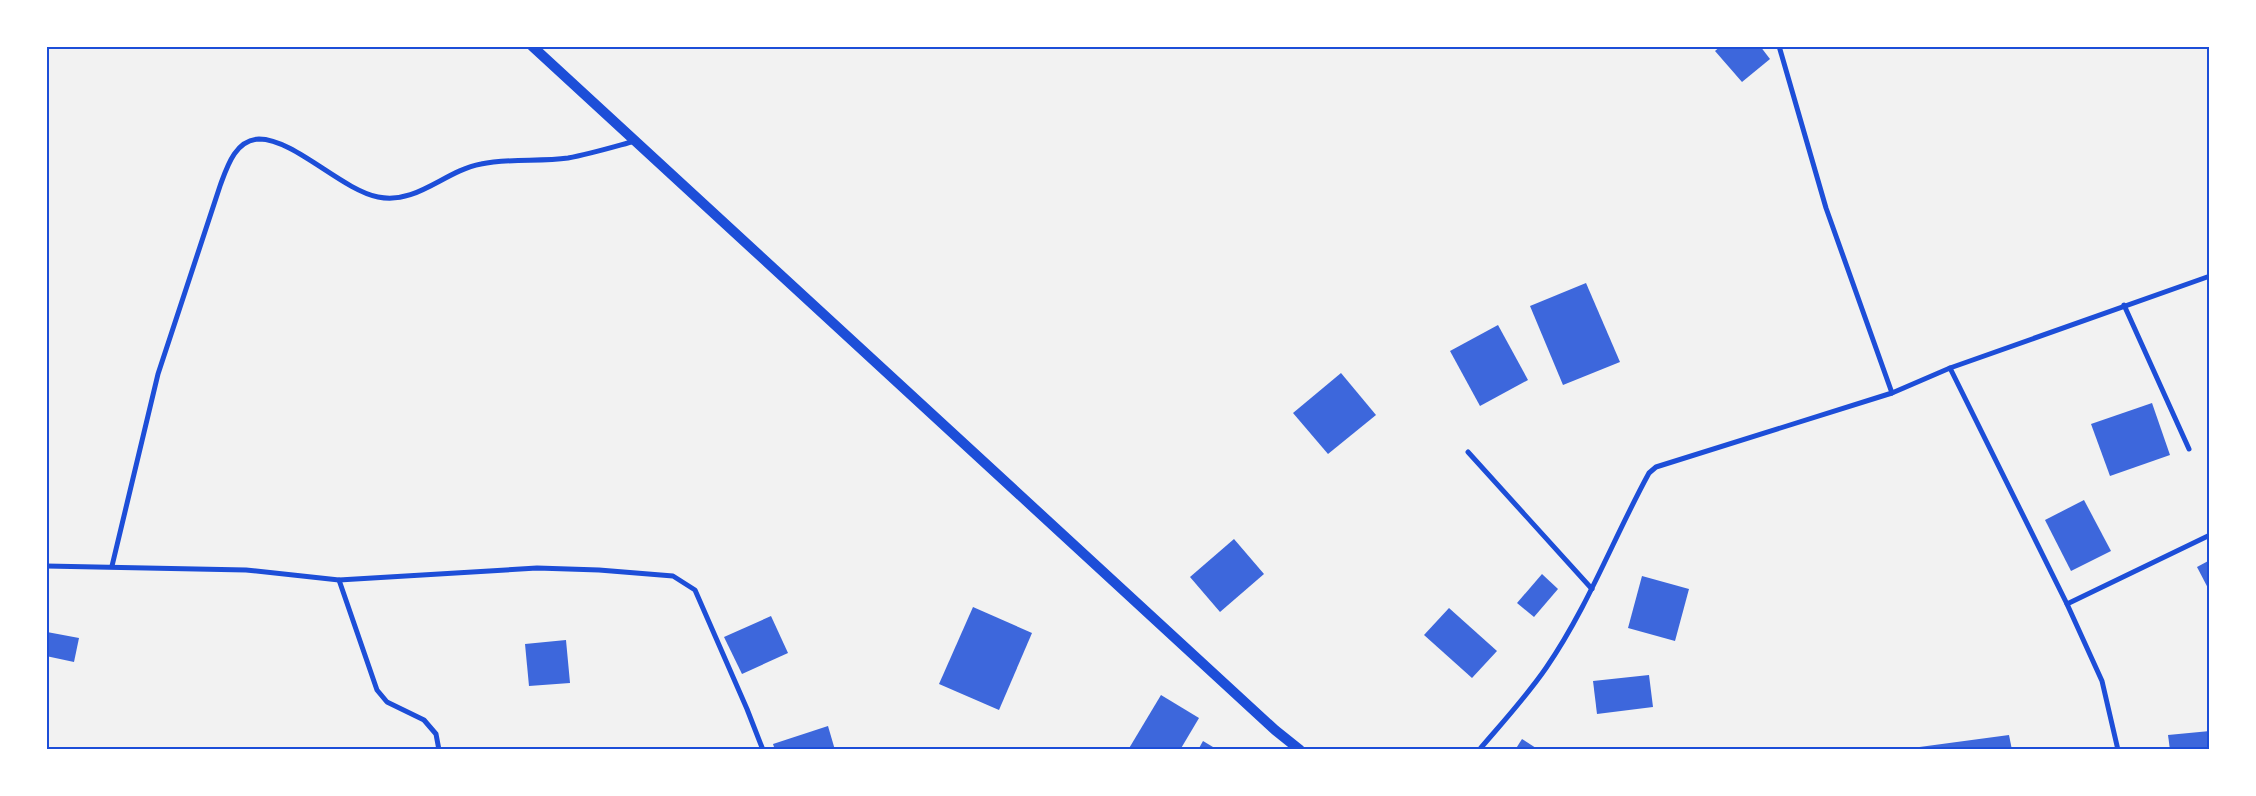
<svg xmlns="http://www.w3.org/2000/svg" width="2256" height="796" viewBox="0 0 2256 796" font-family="Figtree,sans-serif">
<rect width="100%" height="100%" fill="#f2f2f2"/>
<g fill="#3d67dc">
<polygon points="1721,46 1760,46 1770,59 1742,82 1715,51"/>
<polygon points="1586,283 1620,362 1563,385 1530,306"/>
<polygon points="1498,325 1528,380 1480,406 1450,351"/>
<polygon points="1341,373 1376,415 1328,454 1293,413"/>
<polygon points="2152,403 2170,455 2110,476 2091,424"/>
<polygon points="2084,500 2111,551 2071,571 2045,520"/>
<polygon points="1234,539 1264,574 1220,612 1190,577"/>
<polygon points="2210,560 2210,592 2197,567"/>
<polygon points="1542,574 1558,589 1534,617 1517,603"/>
<polygon points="1642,576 1689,589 1675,641 1628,628"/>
<polygon points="973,607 1032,633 999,710 939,684"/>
<polygon points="1449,608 1497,651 1472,678 1424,635"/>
<polygon points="771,616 788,653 742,674 724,637"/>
<polygon points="47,632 79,638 74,662 46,656"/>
<polygon points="566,640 570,683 529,686 525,644"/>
<polygon points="1649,675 1653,707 1597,714 1593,681"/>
<polygon points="1161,695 1199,718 1180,750 1128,750"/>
<polygon points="828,726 835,750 775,750 773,744"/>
<polygon points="2210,731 2210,750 2170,750 2168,735"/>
<polygon points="2009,735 2012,750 1912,750 1912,748"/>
<polygon points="1522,739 1539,750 1515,750"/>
<polygon points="1203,741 1218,750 1198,750"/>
</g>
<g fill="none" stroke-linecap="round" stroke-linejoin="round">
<g stroke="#1d4ed8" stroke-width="5">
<polyline points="1779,46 1826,208 1892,393"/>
<polyline points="2124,305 2189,449"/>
<polyline points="1950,368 2067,604 2102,681 2118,750"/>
<polyline points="1468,452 1592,589"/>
<polyline points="46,566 246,570 339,580 537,568 599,570 673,576 695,590 747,709 763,750"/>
<path d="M112 566 158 374 220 186C227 167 235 140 259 139 294 139 342 190 378 197 417 205 444 171 481 164 509 158 540 162 568 158 590 154 613 147 635 141"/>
<polyline points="339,580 377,690 387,702 424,720 436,734 439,750"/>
<polyline points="2067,604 2210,535"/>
<path d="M1479 750C1502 723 1526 697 1546 668 1588 607 1614 537 1649 473L1656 467 1892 393 1950 368 2210 276"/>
</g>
<polyline stroke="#1d4ed8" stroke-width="10" points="532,46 1275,730 1300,750"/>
</g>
<rect width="2256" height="796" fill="none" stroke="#ffffff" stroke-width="95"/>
<rect x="48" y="48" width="2160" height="700" fill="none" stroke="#1d4ed8" stroke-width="2"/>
</svg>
